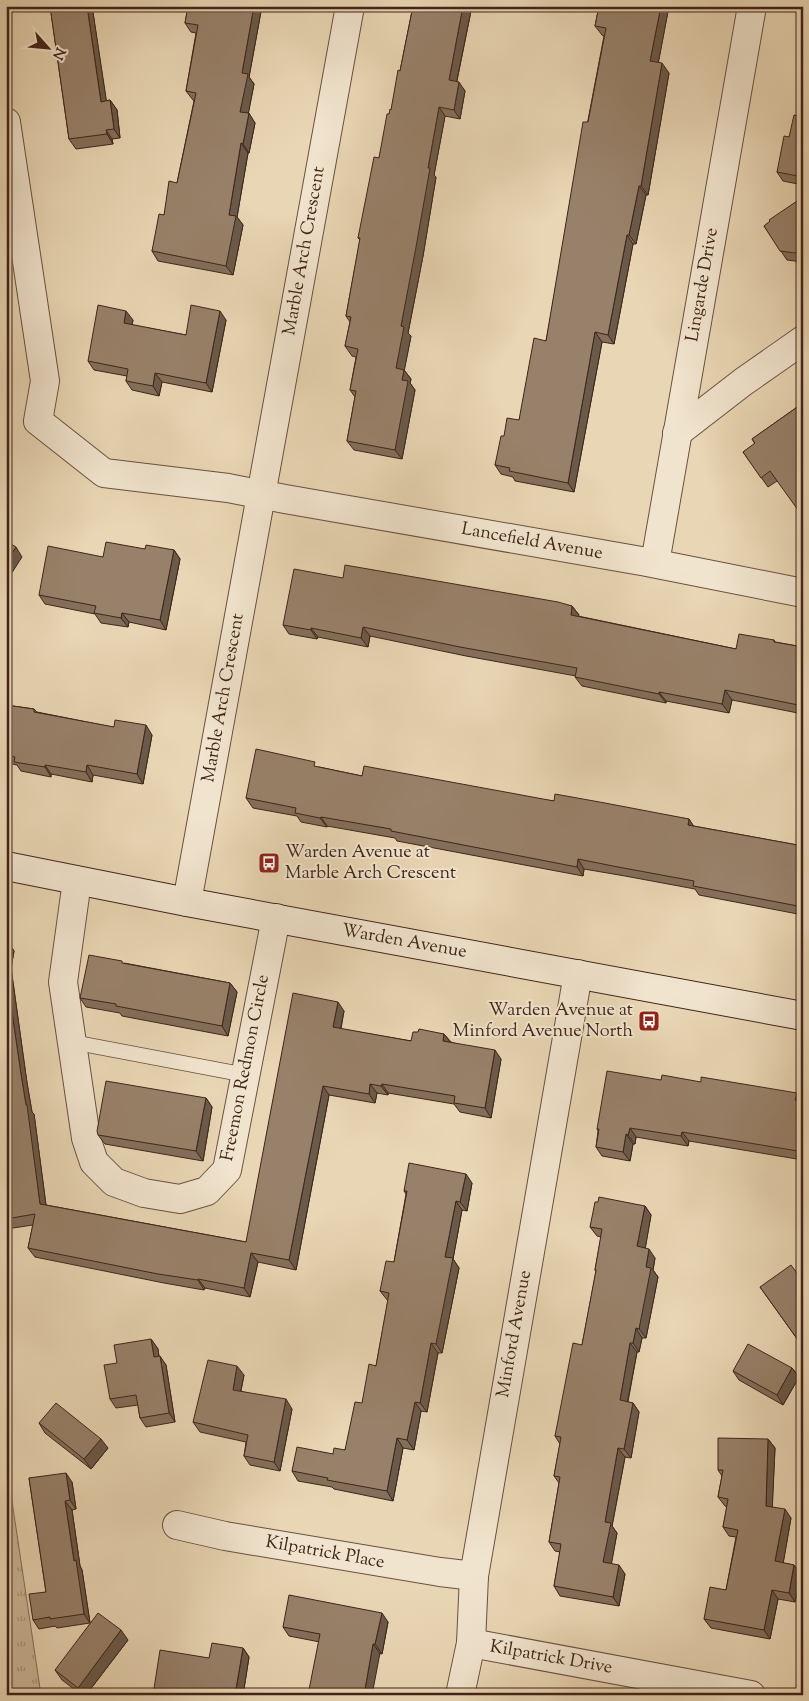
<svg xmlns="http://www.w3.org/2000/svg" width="809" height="1701" viewBox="0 0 809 1701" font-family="'Sorts Mill Goudy',serif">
<defs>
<pattern id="grass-tufts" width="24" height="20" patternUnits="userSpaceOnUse" patternTransform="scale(1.25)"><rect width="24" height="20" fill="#ccb89a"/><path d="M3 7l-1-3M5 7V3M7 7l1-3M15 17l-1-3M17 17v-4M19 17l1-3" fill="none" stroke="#a7957d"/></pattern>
</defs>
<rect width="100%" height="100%" fill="#e9d6b4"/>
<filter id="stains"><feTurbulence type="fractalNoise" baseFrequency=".004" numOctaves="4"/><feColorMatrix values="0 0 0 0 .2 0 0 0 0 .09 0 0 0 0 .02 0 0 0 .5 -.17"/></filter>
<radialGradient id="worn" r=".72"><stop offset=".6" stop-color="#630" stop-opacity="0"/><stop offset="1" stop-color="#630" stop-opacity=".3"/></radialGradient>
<polygon fill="url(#grass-tufts)" stroke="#866e5a" points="6,1461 41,1695 6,1695"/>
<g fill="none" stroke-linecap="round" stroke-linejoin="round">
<g stroke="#6a5040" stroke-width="16">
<polyline id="lane" points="72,1042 246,1075"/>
</g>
<g stroke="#6a5040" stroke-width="30">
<g id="street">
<polyline points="6,122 45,381 38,421 104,473 228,488 285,499 647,562 803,593"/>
<polyline points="677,433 743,382 803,340"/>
<polyline points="655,563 752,6"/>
<polyline points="77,881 63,982 86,1138 94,1162 114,1182 144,1193 180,1199 207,1191 227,1170 276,918"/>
<polyline points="187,902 350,6"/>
<polyline points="177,1525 225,1536 440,1572 474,1576"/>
<polyline points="471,1643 751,1695"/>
<polyline points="460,1695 471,1643 474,1576 578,974"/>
</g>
</g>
<g stroke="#402419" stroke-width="30">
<polyline id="secondary" points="6,866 187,902 803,1016"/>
</g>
<use href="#lane" stroke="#f1e4ce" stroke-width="14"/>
<use href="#street" stroke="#f1e4ce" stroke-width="28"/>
<use href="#secondary" stroke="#f1e4ce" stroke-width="28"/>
</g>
<g fill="#836f5b" stroke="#402419">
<polygon points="50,6 92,6 106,101 110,100 117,110 120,138 112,139 113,144 76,149 69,139"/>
<polygon points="188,6 262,6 249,77 254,84 248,113 255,123 249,153 248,153 237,217 243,225 233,275 158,261 152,251 164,215 177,183 194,101 193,100 186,91 196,33 191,32 185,23"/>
<polygon points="413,6 472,6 457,81 465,91 460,119 445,116 434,175 436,177 423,256 408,333 411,336 404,370 411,379 410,383 415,390 402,459 354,450 347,441 355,397 350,390 356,357 352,356 345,346 350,322 346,316 360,240 358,238 379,158 389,114 391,110 400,71"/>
<polygon points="599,6 669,6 658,63 669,73 648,195 646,195 636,244 633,244 614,344 602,342 574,492 515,481 513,477 501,474 495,465 504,436 519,420 546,341 604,36 602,35 595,26"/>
<polygon points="803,117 803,185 783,181 777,172 789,137"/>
<polygon points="803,197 803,262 802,262 787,260 764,226"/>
<polygon points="133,320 132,325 186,335 226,320 212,392 162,382 159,396 132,390 126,381 127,376 94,370 88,361"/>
<polygon points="803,403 777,481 768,487 743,452 755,444 752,439"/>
<polygon points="145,549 174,550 180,559 166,630 129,622 128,627 101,623 95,614 45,604 39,595 103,557"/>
<polygon points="343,578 572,606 579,615 578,616 736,649 774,640 775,642 803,647 803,714 732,700 729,713 666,701 666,703 582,686 575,677 576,676 466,656 370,636 368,647 318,637 317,639 289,634 283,625"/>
<polygon points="6,705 34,709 37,712 152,735 143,784 93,775 92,782 51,774 51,777 21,771 17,765 6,763"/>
<polygon points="319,767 362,776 554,801 689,819 693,826 803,846 803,915 699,895 695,889 625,876 584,869 583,876 397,841 395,838 327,826 327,827 301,822 297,816 253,808 246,798"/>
<polygon points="6,941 8,942 14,951 11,968 27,1083 32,1112 34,1114 46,1205 246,1242 344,1011 341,1029 411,1041 418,1032 444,1034 451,1042 501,1059 491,1118 460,1112 454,1104 388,1093 388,1095 377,1093 375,1103 329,1095 296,1270 258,1262 250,1297 205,1288 204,1290 164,1283 35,1257 28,1248 33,1225 6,1229"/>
<polygon points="124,963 230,983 237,992 228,1036 122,1016 120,1013 86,1007 80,998"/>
<polygon points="661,1080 803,1102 803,1168 797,1159 689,1141 688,1146 636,1137 635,1144 633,1144 630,1161 602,1156 596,1147 598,1131 597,1129"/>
<polygon points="206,1098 212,1107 203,1161 105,1144 98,1135"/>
<polygon points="472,1183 467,1211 462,1210 453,1259 459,1268 442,1353 438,1353 427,1412 421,1411 414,1450 403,1448 393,1501 334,1489 332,1487 298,1481 292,1471 333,1454 345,1450 376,1366 388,1301 380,1291 394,1262 406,1194 404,1191"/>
<polygon points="645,1206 651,1215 645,1248 655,1258 653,1270 658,1277 646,1338 642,1338 639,1352 637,1352 628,1402 633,1403 639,1412 631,1458 625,1457 612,1526 617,1533 611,1564 625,1574 619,1606 560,1596 554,1586 560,1552 555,1551 549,1542 559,1483 554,1476 560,1444 555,1436 582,1345 596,1272 595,1270 601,1237 597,1236 590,1227"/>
<polygon points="803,1281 803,1347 760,1287"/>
<polygon points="151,1339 158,1349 159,1356 166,1365 175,1422 146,1427 140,1418 138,1405 116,1408 110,1399 117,1363"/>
<polygon points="792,1368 799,1377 783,1405 739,1380 733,1371"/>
<polygon points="244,1375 241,1391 292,1409 280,1471 250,1465 244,1456 246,1442 200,1432 193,1422"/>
<polygon points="39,1423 108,1448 91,1469 45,1433"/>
<polygon points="768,1439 775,1448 772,1507 791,1518 783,1563 794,1565 801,1574 795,1602 778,1599 770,1639 711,1628 704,1619 726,1590 736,1537 729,1536 723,1527 727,1507 725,1506 718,1497 722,1476 718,1470"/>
<polygon points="29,1478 72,1482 76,1509 72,1510 80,1566 82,1570 90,1623 57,1628 55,1626 39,1629 33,1620 46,1592"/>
<polygon points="388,1622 382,1654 289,1636 283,1627"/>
<polygon points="128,1640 86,1695 82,1695 62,1680 55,1670"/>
<polygon points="243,1648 249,1657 243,1695 153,1695 209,1658"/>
</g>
<g fill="#6a5a4a" stroke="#402419">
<polygon points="87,6 92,6 108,111 101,102"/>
<polygon points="254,6 262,6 249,77 254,84 247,121 240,112 242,73"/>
<polygon points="463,6 472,6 455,89 449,80"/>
<polygon points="661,6 669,6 657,70 650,61"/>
<polygon points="662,63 669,73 648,195 641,186"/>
<polygon points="459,82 465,91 460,119 454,110"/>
<polygon points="110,100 117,110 120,138 114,129"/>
<polygon points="439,107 445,116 434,175 436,177 423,256 408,333 411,336 403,377 396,368 401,326 428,168"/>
<polygon points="249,113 255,123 249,153 243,144"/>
<polygon points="106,130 112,139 113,144 107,134"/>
<polygon points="241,143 248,153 237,217 243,225 233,275 226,266 229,215"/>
<polygon points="639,186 646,195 636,244 629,235"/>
<polygon points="627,235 633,244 614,344 608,335"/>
<polygon points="126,311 133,320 130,333 124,323"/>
<polygon points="220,311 226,320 212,392 206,383"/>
<polygon points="595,332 602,342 574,492 568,483"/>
<polygon points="404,370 411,379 410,383 415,390 402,459 395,450 402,380"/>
<polygon points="155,373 162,382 159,396 153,386"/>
<polygon points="16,547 22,557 6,582 6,562"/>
<polygon points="174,550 180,559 166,630 160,620"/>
<polygon points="572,606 579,615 577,624 571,615"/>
<polygon points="122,613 129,622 128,627 121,618"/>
<polygon points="363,627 370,636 368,647 361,638"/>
<polygon points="311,628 318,637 317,639 311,630"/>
<polygon points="725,690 732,700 729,713 722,704"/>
<polygon points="659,692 666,701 666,703 659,694"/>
<polygon points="146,725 152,735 143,784 137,774"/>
<polygon points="45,765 51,774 51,777 45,767"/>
<polygon points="87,765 93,775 92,782 86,772"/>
<polygon points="321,817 327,826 327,827 320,818"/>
<polygon points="689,819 695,828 688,825"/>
<polygon points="578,859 584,869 583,876 577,867"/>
<polygon points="8,942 14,951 11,968 27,1083 32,1112 34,1114 47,1213 40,1204 26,1105 21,1074 6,972 6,949"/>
<polygon points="230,983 237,992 228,1036 222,1026"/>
<polygon points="338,1002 344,1011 339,1036 333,1027"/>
<polygon points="444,1034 451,1043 443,1041"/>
<polygon points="495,1050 501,1059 491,1118 485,1108"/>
<polygon points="370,1084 377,1093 375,1103 369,1094"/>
<polygon points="382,1084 388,1093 388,1095 381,1086"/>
<polygon points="323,1086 329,1095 296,1270 289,1260"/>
<polygon points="797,1093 803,1102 795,1100"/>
<polygon points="206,1098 212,1107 203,1161 196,1151"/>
<polygon points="630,1128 636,1137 635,1144 628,1135"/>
<polygon points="682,1132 689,1141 688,1146 681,1136"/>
<polygon points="626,1134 633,1144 630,1161 623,1152"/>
<polygon points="466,1174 472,1183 467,1211 460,1202"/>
<polygon points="456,1201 462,1210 453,1259 459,1268 442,1353 436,1344 445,1257"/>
<polygon points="645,1206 651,1215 644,1256 637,1246"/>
<polygon points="649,1249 655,1258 653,1270 658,1277 646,1338 639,1329 646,1267"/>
<polygon points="251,1253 258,1262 250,1297 244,1288"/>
<polygon points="198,1279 205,1288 204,1290 198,1280"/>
<polygon points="636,1328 642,1338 639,1352 633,1343"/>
<polygon points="151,1339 158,1349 160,1366 154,1357"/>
<polygon points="431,1343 438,1353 427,1412 420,1403"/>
<polygon points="630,1343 637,1352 626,1409 620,1400"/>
<polygon points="160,1356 166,1365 175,1422 169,1413"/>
<polygon points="237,1366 244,1375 239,1399 233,1390"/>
<polygon points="792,1368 799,1377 783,1405 777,1395"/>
<polygon points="286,1399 292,1409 280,1471 274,1462"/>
<polygon points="415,1402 421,1411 414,1450 407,1440"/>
<polygon points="633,1403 639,1412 631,1458 624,1449"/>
<polygon points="397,1438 403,1448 393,1501 387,1491"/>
<polygon points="101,1439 108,1448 91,1469 84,1459"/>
<polygon points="768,1439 775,1448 772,1515 766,1506"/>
<polygon points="618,1448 625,1457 612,1526 617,1533 610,1572 603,1562 605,1522"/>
<polygon points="66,1473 72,1482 76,1509 70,1500"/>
<polygon points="65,1501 72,1510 80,1566 82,1570 90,1623 84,1614 74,1561"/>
<polygon points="785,1509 791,1518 782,1570 775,1561"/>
<polygon points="619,1565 625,1574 619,1606 613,1597"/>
<polygon points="794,1565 801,1574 795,1602 789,1593"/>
<polygon points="772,1590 778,1599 770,1639 764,1630"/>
<polygon points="382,1613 388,1622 382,1654 375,1644"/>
<polygon points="121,1630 128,1640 86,1695 83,1695 78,1688"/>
<polygon points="373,1644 380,1653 372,1695 364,1695"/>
<polygon points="243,1648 249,1657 243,1695 235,1695"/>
</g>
<g fill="#98816a" stroke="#402419">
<polygon points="50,6 87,6 101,102 110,100 114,129 106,130 107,134 69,139"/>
<polygon points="188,6 254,6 242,73 248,74 240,112 249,113 243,144 241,143 229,215 236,216 226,266 152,251 159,214 164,215 169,181 177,183 196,93 186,91 198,25 185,23"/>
<polygon points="413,6 463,6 449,80 459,82 454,110 439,107 428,168 430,168 416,247 401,326 404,327 396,368 404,370 402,380 408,381 395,450 347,441 356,391 350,390 358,349 345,346 351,317 346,316 360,238 358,238 374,157 379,158 387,114 389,114 390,109 391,110 398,70 400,71"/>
<polygon points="599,6 661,6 650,61 662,63 641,186 639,186 629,235 627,235 608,335 595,332 568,483 509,471 510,468 495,465 501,436 504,436 507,418 519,420 534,338 546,341 583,122 588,122 606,28 595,26"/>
<polygon points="794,115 803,117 803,177 777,172 784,136 789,137"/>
<polygon points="803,197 803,248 795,253 780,251 764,226 770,221 769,220"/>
<polygon points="98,305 126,311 124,323 186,335 191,305 220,311 206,383 155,373 153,386 126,381 128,369 88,361"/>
<polygon points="803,403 803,517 770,471 761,478 743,452 755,443 752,439"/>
<polygon points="6,541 16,547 6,562"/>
<polygon points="106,542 145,549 146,545 174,550 160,620 122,613 121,618 94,613 96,606 39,595 48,546 103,557"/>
<polygon points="345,565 558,602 572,606 571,615 736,649 739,634 774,640 774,642 803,647 803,706 725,690 722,704 659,692 659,694 575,677 577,668 460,647 363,627 361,638 311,628 311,630 283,625 294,569 343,578"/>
<polygon points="6,705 34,709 34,712 114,727 115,720 146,725 137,774 87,765 86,772 45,765 45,767 14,762 15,757 6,755"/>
<polygon points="256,749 315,762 314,766 362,776 364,766 554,801 555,794 605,803 689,819 688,825 803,846 803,907 693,886 694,881 618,867 578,859 577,867 391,831 391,829 321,817 320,818 295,813 296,808 246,798"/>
<polygon points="89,955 122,961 122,963 230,983 222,1026 116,1006 116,1004 80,998"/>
<polygon points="6,972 21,1074 26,1105 27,1105 40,1204 246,1242 293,993 338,1002 333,1027 411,1041 413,1032 418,1032 419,1029 444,1034 443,1041 495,1050 485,1108 454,1103 455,1096 382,1084 381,1086 370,1084 369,1094 323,1086 289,1260 251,1253 244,1288 198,1279 198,1280 158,1274 28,1248 35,1214 6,1219"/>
<polygon points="607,1071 661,1080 662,1075 701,1082 701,1077 797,1093 795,1100 803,1102 803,1160 796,1159 798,1151 682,1132 681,1136 630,1128 628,1135 626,1134 623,1152 596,1147 599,1129 597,1129"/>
<polygon points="106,1081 206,1098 196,1151 98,1135 97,1131"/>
<polygon points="409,1163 466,1174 460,1202 456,1201 445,1257 453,1258 436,1344 431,1343 420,1403 415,1402 407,1440 397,1438 387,1491 327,1480 328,1478 292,1471 297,1447 333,1454 334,1448 345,1450 355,1402 362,1403 369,1364 376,1366 389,1293 380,1291 386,1261 394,1262 407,1191 404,1191"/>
<polygon points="599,1197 645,1206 637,1246 649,1249 646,1267 651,1268 639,1329 636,1328 633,1343 630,1343 620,1400 633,1403 624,1449 618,1448 605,1522 611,1523 603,1562 619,1565 613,1597 554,1586 561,1544 549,1542 560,1477 554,1476 561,1437 555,1436 573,1343 582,1345 596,1270 595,1270 602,1229 590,1227 595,1202 598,1202"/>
<polygon points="791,1265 803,1281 803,1285 798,1288 803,1294 803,1347 760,1287"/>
<polygon points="151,1339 154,1357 160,1356 169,1413 140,1418 136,1395 110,1399 104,1365 117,1363 114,1345"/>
<polygon points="748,1344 792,1368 777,1395 733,1371"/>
<polygon points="208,1360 237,1366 233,1390 286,1399 274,1462 244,1456 248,1435 193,1422"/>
<polygon points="56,1403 101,1439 84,1459 39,1423"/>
<polygon points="718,1438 768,1439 766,1506 785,1509 775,1561 794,1565 789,1593 772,1590 764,1630 704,1619 710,1587 726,1590 738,1530 723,1527 728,1499 718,1497 723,1470 718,1470"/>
<polygon points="66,1473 70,1500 65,1501 74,1561 76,1560 84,1614 50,1619 50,1617 33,1620 29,1594 46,1592 29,1478"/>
<polygon points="289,1595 382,1613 375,1644 373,1644 364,1695 308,1695 320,1634 283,1627"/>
<polygon points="98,1613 121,1630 78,1688 55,1670"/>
<polygon points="212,1643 243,1648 235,1695 202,1695 182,1691 182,1695 153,1695 160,1650 209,1658"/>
</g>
<defs>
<g id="bus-square" transform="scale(1.125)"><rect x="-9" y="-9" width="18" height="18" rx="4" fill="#8f2418" stroke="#f1e4ce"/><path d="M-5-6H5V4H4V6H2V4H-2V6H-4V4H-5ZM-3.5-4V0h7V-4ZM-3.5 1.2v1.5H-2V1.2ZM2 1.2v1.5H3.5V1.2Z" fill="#fff"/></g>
</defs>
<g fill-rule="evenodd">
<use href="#bus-square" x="269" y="863"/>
<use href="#bus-square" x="649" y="1021"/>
</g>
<g text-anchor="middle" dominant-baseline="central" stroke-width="4" stroke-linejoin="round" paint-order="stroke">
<g font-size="18" fill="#402419" stroke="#f1e4ce">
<text transform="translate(305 251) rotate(-80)">Marble Arch Crescent</text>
<text transform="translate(703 285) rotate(-80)">Lingarde Drive</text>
<text transform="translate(532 542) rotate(10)">Lancefield Avenue</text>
<text transform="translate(224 698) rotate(-80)">Marble Arch Crescent</text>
<text transform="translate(404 942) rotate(10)">Warden Avenue</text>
<text transform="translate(246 1068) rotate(-79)">Freemon Redmon Circle</text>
<text transform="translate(515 1334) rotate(-80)">Minford Avenue</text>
<text transform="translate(325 1553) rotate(10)">Kilpatrick Place</text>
<text transform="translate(551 1658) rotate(10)">Kilpatrick Drive</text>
</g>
<g font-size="18" fill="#402419" stroke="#f1e4ce" text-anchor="start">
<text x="285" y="853">Warden Avenue at<tspan x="285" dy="21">Marble Arch Crescent</tspan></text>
<text x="633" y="1011" text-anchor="end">Warden Avenue at<tspan x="633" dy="21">Minford Avenue North</tspan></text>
</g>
</g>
<rect width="809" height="1701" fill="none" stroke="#e9d6b4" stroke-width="25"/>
<rect x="8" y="8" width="794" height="1686" fill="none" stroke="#402419" stroke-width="2.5"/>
<rect x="12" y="12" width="784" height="1676" fill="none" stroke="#402419"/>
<g transform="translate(48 48) rotate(117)" stroke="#f1e4ce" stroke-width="4" paint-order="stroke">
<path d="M0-4L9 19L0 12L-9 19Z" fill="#402419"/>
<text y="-8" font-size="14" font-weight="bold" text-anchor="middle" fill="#402419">N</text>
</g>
<rect width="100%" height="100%" filter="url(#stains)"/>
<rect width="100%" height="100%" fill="url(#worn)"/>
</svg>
